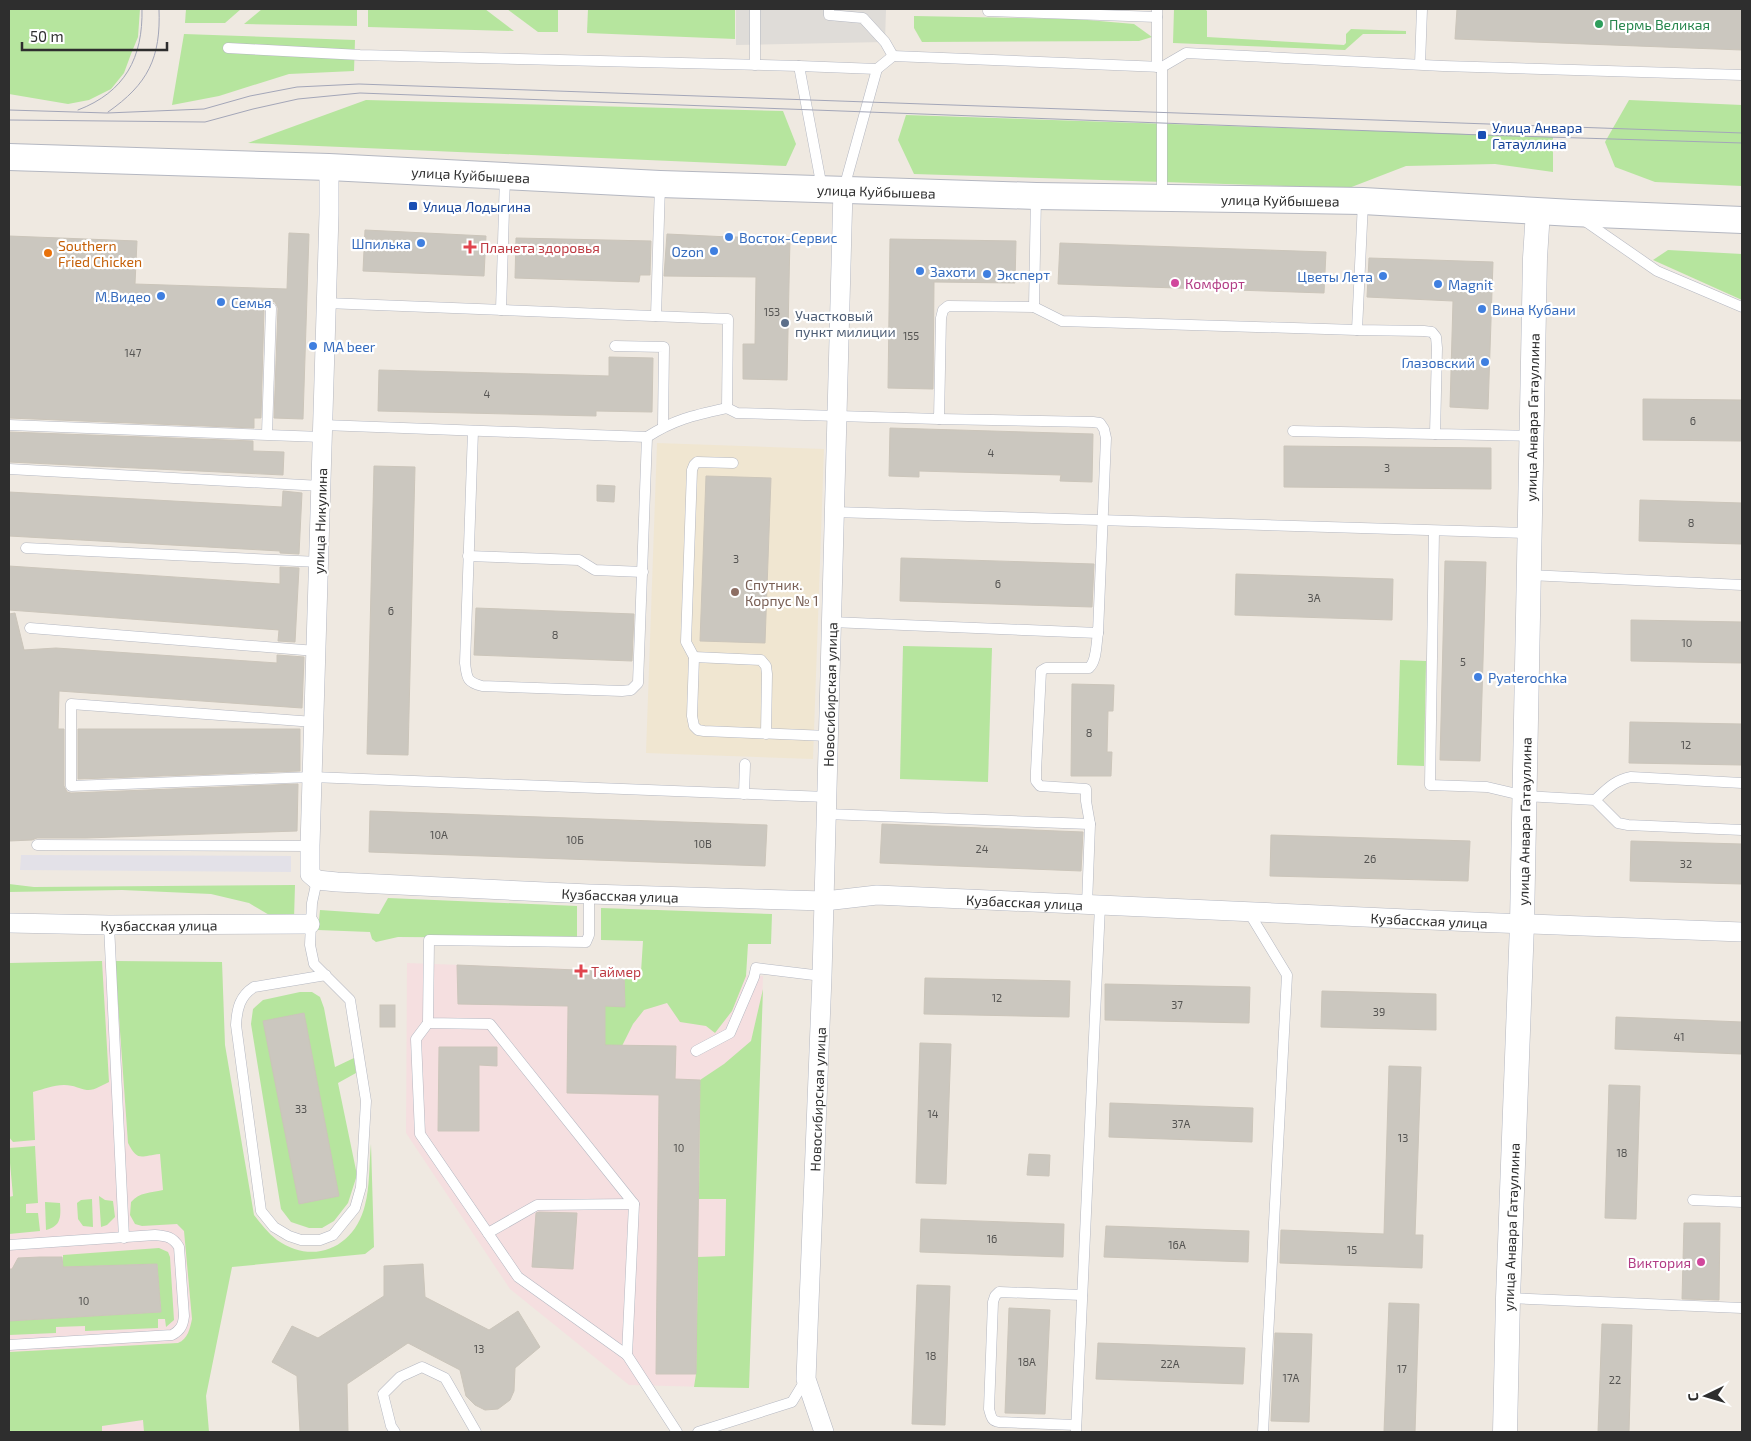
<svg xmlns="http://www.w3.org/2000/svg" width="1751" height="1441" viewBox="0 0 1751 1441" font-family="'Exo 2',sans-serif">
<rect width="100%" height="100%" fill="#efe9e1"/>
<polygon fill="#e3e1e8" points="21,855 291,856 291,872 20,870"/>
<polygon fill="#f0e6d1" points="657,443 824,449 813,759 646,753"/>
<g fill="#f5dfe0">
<polygon points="115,961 222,962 232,1267 206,1396 209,1432 9,1432 9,963"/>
<polygon points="407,963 763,976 749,1388 629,1385 510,1289 406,1133"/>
</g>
<g fill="#b6e59e">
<polygon points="9,9 140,9 138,37 131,54 124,73 111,89 89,100 68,104 9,94"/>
<polygon points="186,9 241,9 225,23 185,23"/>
<polygon points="262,9 357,9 357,26 244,24"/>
<polygon points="368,9 485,9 514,31 368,27"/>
<polygon points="507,9 558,9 558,32 538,32"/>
<polygon points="588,9 735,9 735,39 587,33"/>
<polygon points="1174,9 1205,9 1207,11 1207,37 1344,45 1346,43 1346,34 1351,29 1406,31 1406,34 1363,34 1345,50 1173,43"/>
<polygon points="914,16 1076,19 1134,24 1152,37 1139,41 922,42 914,28"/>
<polygon points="184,34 355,40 354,71 289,74 219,96 172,105"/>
<polygon points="366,100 783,111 796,144 786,166 248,143"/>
<polygon points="1629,100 1742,105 1742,186 1655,182 1615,167 1605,142"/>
<polygon points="906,115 1553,137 1553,172 1495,164 1406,166 1349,188 914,174 898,140"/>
<polygon points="1668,250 1742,254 1742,300 1653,260"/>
<polygon points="903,646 992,648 988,782 900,779"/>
<polygon points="1400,660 1426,661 1424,766 1397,765"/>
<polygon points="9,884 34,887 295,885 294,919 276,919 249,903 211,894 122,890 9,892"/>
<polygon points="388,898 577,906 577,938 398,937 376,942 372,939 370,932 318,930 320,910 379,914"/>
<polygon points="601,908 772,914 771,944 748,944 746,976 732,1011 715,1033 706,1026 680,1022 667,1003 644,1010 633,1024 622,1046 605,1045 605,1006 625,1006 624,972 641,972 643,941 601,940"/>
<path d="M102 961 109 1082C102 1085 94 1091 87 1090 79 1089 75 1085 64 1085 53 1085 44 1089 33 1092L35 1140 13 1142 9 1137V963Z"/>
<path d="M115 961 222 962 225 1045 254 1215C261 1224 268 1233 277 1240 314 1266 355 1247 365 1205 370 1187 369 1163 371 1144L374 1247 365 1254 232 1267 206 1396 209 1432H144L143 1420 102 1426V1432H9V1352L178 1343C188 1339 190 1328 192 1319L184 1231 177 1224 142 1226 135 1224 130 1215 131 1202C140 1192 150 1193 163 1190L160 1154C140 1156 138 1162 128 1143Z"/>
<polygon points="763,989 749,1388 694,1387 696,1374 698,1257 725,1256 726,1199 699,1199 700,1080 724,1064 751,1041"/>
<polygon points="300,992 312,992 320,997 324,1008 335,1067 354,1058 356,1073 338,1083 357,1175 348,1203 334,1221 322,1228 309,1228 291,1222 281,1209 251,1024 253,1009 263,1000"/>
<polygon points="35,1146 38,1203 26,1204 26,1213 38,1213 40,1231 9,1234 9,1197 13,1196 10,1163 9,1162 9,1148"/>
<polygon points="99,1196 105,1200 113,1201 115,1217 107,1225 101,1227"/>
<polygon points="92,1199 93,1227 83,1226 78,1219 77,1203 81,1200"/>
<path d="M45 1202 60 1203C61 1217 61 1226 46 1230Z"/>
<polygon points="159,1248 168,1252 170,1257 174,1320 166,1327 165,1319 158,1319 158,1328 85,1331 85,1326 56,1327 56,1333 9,1335 9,1321 161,1312 157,1264 63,1267 63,1255"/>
</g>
<polygon fill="#dfdcd8" points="736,9 886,9 885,42 736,45"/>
<g fill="#cbc7bf" stroke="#cbc5ba">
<polygon points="1457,9 1742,9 1742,50 1455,39"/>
<polygon points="365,230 486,236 484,276 363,271"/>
<polygon points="289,233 309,234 303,419 274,418 278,308 275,302 271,301 265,304 264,308 261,418 254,418 254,428 9,418 9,236 137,241 135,284 287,289"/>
<polygon points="667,234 729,237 790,237 787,380 743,379 743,344 755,344 756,277 664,276"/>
<polygon points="516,238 651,241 650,275 640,275 639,282 515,278"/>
<polygon points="890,239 1016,241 1015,283 934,282 933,389 888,388"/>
<polygon points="1060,243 1326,252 1324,293 1058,284"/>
<polygon points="1369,258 1493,262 1488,409 1450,407 1453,301 1367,297"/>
<polygon points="609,357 653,358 652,412 596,411 596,416 378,411 379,370 609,376"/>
<polygon points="1643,399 1742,400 1742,441 1643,440"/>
<polygon points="890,428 1093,434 1092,482 1060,481 1061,475 919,471 919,477 889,476"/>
<polygon points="9,432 253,441 253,451 284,452 283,475 9,462"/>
<polygon points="1284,446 1491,448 1491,489 1284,487"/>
<polygon points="374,466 415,467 408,755 367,754"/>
<polygon points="706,476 771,478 765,643 700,641"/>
<polygon points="597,485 615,486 614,502 597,501"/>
<polygon points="283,491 302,493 299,554 280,553 280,551 9,536 9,492 282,507"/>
<polygon points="1640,500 1742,503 1742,544 1639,541"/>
<polygon points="901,558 1094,564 1092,607 900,601"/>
<polygon points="1445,561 1486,562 1480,761 1440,760"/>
<polygon points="9,566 280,584 280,567 299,568 295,642 278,641 279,630 9,610"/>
<polygon points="1236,574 1393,579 1392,620 1235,615"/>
<polygon points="476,608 634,614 632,661 474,655"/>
<polygon points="15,613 24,650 56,648 277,663 277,655 304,657 302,708 59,691 58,729 64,729 64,786 67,792 71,793 298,784 297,831 86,838 37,838 32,840 9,841 9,614"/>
<polygon points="1631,620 1742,622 1742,663 1631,661"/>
<polygon points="1072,684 1114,685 1113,711 1108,711 1107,752 1112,752 1111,776 1071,776"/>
<polygon points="1630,722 1742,724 1742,765 1629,763"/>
<polygon points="78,729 300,729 300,771 78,779"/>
<polygon points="370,811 767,825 765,866 369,852"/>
<polygon points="882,824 1083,832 1081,871 880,863"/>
<polygon points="1271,835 1470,841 1468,881 1270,876"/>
<polygon points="1631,841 1742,844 1742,884 1630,881"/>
<polygon points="457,965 624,972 625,1007 605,1006 605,1045 676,1046 675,1079 700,1080 696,1374 656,1374 659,1095 567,1093 568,1006 458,1004"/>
<polygon points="925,978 1070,981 1069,1017 924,1014"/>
<polygon points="1105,984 1250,987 1249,1023 1105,1020"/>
<polygon points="1322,991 1436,994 1436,1030 1321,1027"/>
<rect x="380" y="1005" width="15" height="22"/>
<polygon points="304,1013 339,1196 299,1204 263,1021"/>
<polygon points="1616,1017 1742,1022 1741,1054 1615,1049"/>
<polygon points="920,1043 951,1044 946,1184 916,1183"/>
<polygon points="439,1047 497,1047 497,1066 479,1065 479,1131 438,1131"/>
<polygon points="1389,1066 1421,1067 1415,1235 1423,1235 1422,1268 1280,1263 1281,1230 1384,1234"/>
<polygon points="1609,1085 1640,1086 1636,1219 1605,1218"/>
<polygon points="1110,1103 1253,1108 1252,1142 1109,1137"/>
<polygon points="1029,1154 1050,1155 1049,1176 1027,1175"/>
<polygon points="539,1212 577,1213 573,1269 532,1267 536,1213"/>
<polygon points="921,1219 1064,1224 1063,1257 920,1252"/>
<polygon points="1684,1223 1720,1223 1719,1300 1682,1299"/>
<polygon points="1106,1226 1249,1231 1248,1262 1104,1257"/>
<polygon points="40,1257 62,1257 63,1267 157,1264 161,1312 9,1321 9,1269 12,1269 18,1258"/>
<polygon points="423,1264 425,1297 489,1330 518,1311 540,1347 515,1368 514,1391 510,1400 498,1409 485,1410 475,1405 466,1396 460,1370 408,1343 347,1384 348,1432 300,1432 297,1376 272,1362 292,1326 318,1338 384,1296 384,1266"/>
<polygon points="917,1285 950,1286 945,1425 912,1424"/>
<polygon points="1389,1303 1419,1304 1415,1432 1384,1432"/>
<polygon points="1009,1308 1050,1310 1045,1414 1005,1413"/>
<polygon points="1602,1324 1632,1325 1629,1432 1598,1432"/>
<polygon points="1275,1333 1312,1334 1309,1422 1271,1421"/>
<polygon points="1098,1343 1245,1348 1243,1384 1096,1379"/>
</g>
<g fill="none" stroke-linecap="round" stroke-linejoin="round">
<g stroke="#b4b7c1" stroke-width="11">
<g id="service">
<polyline points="755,9 755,65"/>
<polyline points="829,9 829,15 863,18 885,42 893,56 877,69 844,188"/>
<polyline points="988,11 1157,17"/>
<polyline points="228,48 360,55 799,66"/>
<polyline points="893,56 1162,67 1186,53 1443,66 1742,75"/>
<polyline points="1420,64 1422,9"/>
<polyline points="1157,67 1157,9"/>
<polyline points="1162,67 1162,196"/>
<polyline points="822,188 799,66 877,69"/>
<polyline points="1363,202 1357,330 1424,331 1432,332 1436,337 1437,348 1435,434 1533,436"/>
<polyline points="1582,219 1657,271 1742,307"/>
<polyline points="326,303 728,319 727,408 737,413 939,419 941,318 943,310 948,306 1034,307 1062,321 1357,330"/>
<polyline points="1034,307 1036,196"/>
<polyline points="501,310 505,176"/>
<polyline points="656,316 660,185"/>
<polyline points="615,346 664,347 663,426"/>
<polyline points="9,425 322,437"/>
<path d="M323 425 647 437C675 419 695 415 727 408"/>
<path d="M473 431 465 663C467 677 466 682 482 686L622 691 631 690 638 683 647 437"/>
<polyline points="1293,431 1435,434"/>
<polyline points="267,434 271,308"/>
<polyline points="733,463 697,462 694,465 692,470 686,642 694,657 692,716 694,726 698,730 704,731 828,736"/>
<polyline points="9,469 321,486"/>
<polyline points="834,512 1530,533"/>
<polyline points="1434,531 1430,785 1487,787 1525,796 1595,800 1618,823 1628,825 1742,830"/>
<polyline points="26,548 319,562"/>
<polyline points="468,556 579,560 595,570 643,572"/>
<polyline points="1529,575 1742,585"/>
<polyline points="831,622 1098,633 1106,438 1104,429 1100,423 1093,422 939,419"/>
<polyline points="30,628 316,651"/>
<polyline points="694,657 761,660 766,666 767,674 766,734"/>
<polyline points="314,722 71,704 71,786 312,777 827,797"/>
<polyline points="744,794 745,764"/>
<path d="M1595 800C1607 789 1615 780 1631 777L1742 783"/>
<polyline points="826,814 1090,824"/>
<polyline points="37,845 310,846"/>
<path d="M317 880 312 903 310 945 314 964 350 1000 366 1101 361 1187 355 1208 333 1235 320 1240H301L289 1236 274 1227 261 1211 236 1025C237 1008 240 996 254 987L326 975"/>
<polyline points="589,894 589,935 586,942 429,940 428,1023 490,1024 634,1204 627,1355 677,1432"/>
<path d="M1087 905 1090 824 1086 801V789L1040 786 1036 781V771L1041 671 1046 668H1089C1097 661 1096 644 1098 633"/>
<polyline points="1248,911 1287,975 1263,1432"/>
<polyline points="109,925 124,1238"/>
<polyline points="428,1023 416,1039 420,1134 518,1277 627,1355"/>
<polyline points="696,1051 730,1033 754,977 756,968 822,976"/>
<polyline points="1693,1200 1742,1202"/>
<polyline points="488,1233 537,1205 634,1204"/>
<path d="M9 1245 155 1235C167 1236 173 1237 179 1247L184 1316C183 1325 181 1330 172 1335L9 1345"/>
<polyline points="1508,1298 1742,1308"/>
<path d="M1076 1425 999 1422C991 1421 991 1416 989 1409L993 1302 995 1296 999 1292 1082 1295"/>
<polyline points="395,1432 391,1426 383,1394 400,1377 422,1367 445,1378 476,1432"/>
<polyline points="698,1432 792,1402 806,1379"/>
<polyline points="1076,1432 1100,906"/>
</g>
</g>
<g stroke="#b4b7c1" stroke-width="20">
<g id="minor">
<path id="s1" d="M329 167V214L310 846V874L317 880 337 882 589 894 825 901 877 895 1474 922 1742 932"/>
<path id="s2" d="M9 923 109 925 310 924"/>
<path id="s3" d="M824 1432 806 1379 822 976 843 190"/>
</g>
</g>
<g stroke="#b4b7c1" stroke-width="25">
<g id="tertiary">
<path id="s4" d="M1505 1432 1508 1298 1522 924 1535 258 1538 211"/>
</g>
</g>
<g stroke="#b4b7c1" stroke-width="28">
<g id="secondary">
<path id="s5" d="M9 157 329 167 660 184 1036 196 1363 201 1573 213 1742 220"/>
</g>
</g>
<use href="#service" stroke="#fff" stroke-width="10"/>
<use href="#minor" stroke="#fff" stroke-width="19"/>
<use href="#tertiary" stroke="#fff" stroke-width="24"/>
<use href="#secondary" stroke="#fff" stroke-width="26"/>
<g stroke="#a3a6b8" stroke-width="1">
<polyline points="9,110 107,113 204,109 250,96 297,87 359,84 1742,133"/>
<path d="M78 110C125 92 143 58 142 9"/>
<path d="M108 112C148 84 161 58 159 9"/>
<polyline points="9,120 205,122 253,109 298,99 360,93 1482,135 1742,143"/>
</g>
</g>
<circle fill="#2e9e5b" stroke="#fff" stroke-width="2" cx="1599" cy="24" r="5"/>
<g fill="#1a4fb4" stroke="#fff" stroke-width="2">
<rect x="1477" y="130" width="10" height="10" rx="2.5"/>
<rect x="408" y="201" width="10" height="10" rx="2.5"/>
</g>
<g fill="#3f7fe0" stroke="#fff" stroke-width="2">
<circle cx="729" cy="237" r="5"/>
<circle cx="421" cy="243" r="5"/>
<circle cx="714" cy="251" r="5"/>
<circle cx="920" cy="271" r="5"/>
<circle cx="987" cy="274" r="5"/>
<circle cx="1383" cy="276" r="5"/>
<circle cx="1438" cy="284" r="5"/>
<circle cx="161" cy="296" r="5"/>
<circle cx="221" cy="302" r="5"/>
<circle cx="1482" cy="309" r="5"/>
<circle cx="313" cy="346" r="5"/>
<circle cx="1485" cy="362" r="5"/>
<circle cx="1478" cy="677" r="5"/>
</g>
<g fill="#e0444e" stroke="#fff" stroke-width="2">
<path d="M467.5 239.5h5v5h5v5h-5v5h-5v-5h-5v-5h5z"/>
<path d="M578.5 963.5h5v5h5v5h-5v5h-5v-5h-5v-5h5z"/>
</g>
<circle fill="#e8710a" stroke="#fff" stroke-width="2" cx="48" cy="253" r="5"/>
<g fill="#d1479c" stroke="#fff" stroke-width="2">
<circle cx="1175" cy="283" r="5"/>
<circle cx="1701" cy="1262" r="5"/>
</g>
<circle fill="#5c6f8a" stroke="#fff" stroke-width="2" cx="785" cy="323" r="5"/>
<circle fill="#8d6e63" stroke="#fff" stroke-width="2" cx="735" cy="592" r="5"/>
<g text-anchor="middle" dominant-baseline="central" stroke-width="4.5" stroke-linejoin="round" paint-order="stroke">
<g font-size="11" fill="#555452">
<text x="772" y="311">153</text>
<text x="911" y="335">155</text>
<text x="133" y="352">147</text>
<text x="487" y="393">4</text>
<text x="1693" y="420">6</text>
<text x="991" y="452">4</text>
<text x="1387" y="467">3</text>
<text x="1691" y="522">8</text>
<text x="736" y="558">3</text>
<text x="998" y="583">6</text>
<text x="1314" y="597">3А</text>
<text x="391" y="610">6</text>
<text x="555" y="634">8</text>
<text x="1687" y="642">10</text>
<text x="1463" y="661">5</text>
<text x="1089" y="732">8</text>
<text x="1686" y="744">12</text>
<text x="439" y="834">10А</text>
<text x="575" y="839">10Б</text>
<text x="703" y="843">10В</text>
<text x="982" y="848">24</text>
<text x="1370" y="858">26</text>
<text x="1686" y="863">32</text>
<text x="997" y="997">12</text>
<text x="1177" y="1004">37</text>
<text x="1379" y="1011">39</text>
<text x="1679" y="1036">41</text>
<text x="301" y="1108">33</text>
<text x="933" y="1113">14</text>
<text x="1181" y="1123">37А</text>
<text x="1403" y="1137">13</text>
<text x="679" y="1147">10</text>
<text x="1622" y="1152">18</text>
<text x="992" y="1238">16</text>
<text x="1177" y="1244">16А</text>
<text x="1352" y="1249">15</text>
<text x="84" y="1300">10</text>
<text x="479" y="1348">13</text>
<text x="931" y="1355">18</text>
<text x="1027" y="1361">18А</text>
<text x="1170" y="1363">22А</text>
<text x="1402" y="1368">17</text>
<text x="1291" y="1377">17А</text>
<text x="1615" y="1379">22</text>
</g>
<g font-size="14" fill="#27864d" stroke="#fff" text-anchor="start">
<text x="1609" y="24">Пермь Великая</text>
</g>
<g font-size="14" fill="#164399" stroke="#fff" text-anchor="start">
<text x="1492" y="127">Улица Анвара<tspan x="1492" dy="16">Гатауллина</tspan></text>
<text x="423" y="206">Улица Лодыгина</text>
</g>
<g font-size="14" fill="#2e2e2e" stroke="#fff">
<text stroke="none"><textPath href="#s5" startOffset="462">улица Куйбышева</textPath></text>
<text stroke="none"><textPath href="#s5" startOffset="868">улица Куйбышева</textPath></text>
<text stroke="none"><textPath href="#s5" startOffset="1272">улица Куйбышева</textPath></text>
<text stroke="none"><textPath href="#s4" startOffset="1015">улица Анвара Гатауллина</textPath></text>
<text transform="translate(320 521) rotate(-88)">улица Никулина</text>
<text stroke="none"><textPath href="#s3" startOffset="741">Новосибирская улица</textPath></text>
<text stroke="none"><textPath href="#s4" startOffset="611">улица Анвара Гатауллина</textPath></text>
<text stroke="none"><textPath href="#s1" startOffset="1020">Кузбасская улица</textPath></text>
<text stroke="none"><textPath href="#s1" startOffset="1425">Кузбасская улица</textPath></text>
<text stroke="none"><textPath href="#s1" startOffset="1830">Кузбасская улица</textPath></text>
<text stroke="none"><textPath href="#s2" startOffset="150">Кузбасская улица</textPath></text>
<text stroke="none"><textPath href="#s3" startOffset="336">Новосибирская улица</textPath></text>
<text stroke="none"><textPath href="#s4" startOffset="205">улица Анвара Гатауллина</textPath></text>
</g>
<g font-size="14" fill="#366cbe" stroke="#fff" text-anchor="start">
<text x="739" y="237">Восток-Сервис</text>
<text x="411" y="243" text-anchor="end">Шпилька</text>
<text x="704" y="251" text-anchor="end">Ozon</text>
<text x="930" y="271">Захоти</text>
<text x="997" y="274">Эксперт</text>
<text x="1373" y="276" text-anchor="end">Цветы Лета</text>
<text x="1448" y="284">Magnit</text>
<text x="151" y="296" text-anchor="end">М.Видео</text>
<text x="231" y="302">Семья</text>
<text x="1492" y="309">Вина Кубани</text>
<text x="323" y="346">MA beer</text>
<text x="1475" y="362" text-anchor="end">Глазовский</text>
<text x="1488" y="677">Pyaterochka</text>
</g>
<g font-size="14" fill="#c56008" stroke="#fff" text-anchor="start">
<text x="58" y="245">Southern<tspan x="58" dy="16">Fried Chicken</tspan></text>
</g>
<g font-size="14" fill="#be3a42" stroke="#fff" text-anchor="start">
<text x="480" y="247">Планета здоровья</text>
<text x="591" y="971">Таймер</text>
</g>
<g font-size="14" fill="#b23c85" stroke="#fff" text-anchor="start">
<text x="1185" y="283">Комфорт</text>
<text x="1691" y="1262" text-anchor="end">Виктория</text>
</g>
<g font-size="14" fill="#4e5e75" stroke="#fff" text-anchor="start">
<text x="795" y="315">Участковый<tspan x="795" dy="16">пункт милиции</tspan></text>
</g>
<g font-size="14" fill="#785e54" stroke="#fff" text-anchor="start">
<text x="745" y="584">Спутник.<tspan x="745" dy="16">Корпус № 1</tspan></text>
</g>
</g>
<rect width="1751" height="1441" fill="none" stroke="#2e2e2e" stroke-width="20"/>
<g transform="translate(1706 1396) rotate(265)" stroke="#ffffff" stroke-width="4" paint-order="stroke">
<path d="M0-4L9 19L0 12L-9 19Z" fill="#2e2e2e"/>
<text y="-8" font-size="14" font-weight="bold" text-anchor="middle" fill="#2e2e2e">С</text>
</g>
<path d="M22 42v8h145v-8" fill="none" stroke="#2e2e2e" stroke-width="2.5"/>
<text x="30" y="42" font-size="15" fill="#2e2e2e" stroke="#ffffff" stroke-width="4" paint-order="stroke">50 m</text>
</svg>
